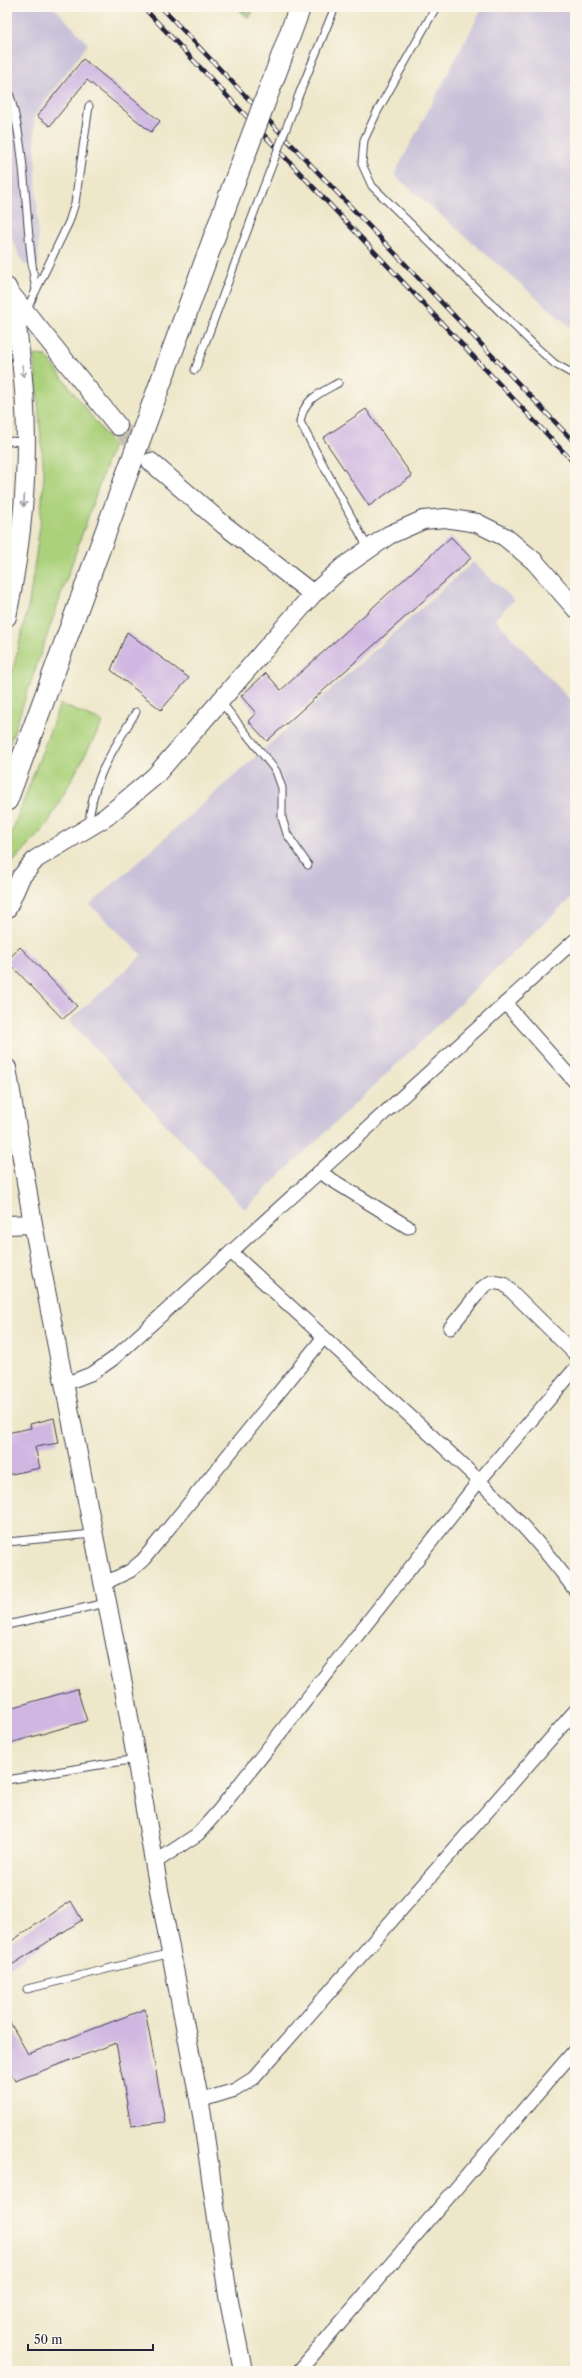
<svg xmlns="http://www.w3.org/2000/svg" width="582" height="2378" viewBox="0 0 582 2378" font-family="'Libre Caslon Text',serif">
<rect width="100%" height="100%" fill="#fbf7ec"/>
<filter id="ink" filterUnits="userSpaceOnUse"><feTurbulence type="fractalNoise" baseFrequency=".025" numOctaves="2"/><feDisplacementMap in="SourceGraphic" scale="8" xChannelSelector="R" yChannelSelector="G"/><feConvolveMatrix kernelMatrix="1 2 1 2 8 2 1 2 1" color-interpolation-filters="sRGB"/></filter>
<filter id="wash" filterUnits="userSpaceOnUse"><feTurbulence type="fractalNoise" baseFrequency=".012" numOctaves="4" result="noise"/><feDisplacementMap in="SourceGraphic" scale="16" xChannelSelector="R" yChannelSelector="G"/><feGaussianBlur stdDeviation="0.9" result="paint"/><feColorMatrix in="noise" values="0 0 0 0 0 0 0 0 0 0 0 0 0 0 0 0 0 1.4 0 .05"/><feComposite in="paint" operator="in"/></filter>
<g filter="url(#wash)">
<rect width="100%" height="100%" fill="#eee7ca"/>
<g fill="#c8c0d8">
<polygon points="7,7 54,7 88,44 34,116 39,264 24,265 7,228"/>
<polygon points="483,7 575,7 575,331 394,175"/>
<polygon points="473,562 514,600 495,619 575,705 575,894 245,1209 69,1021 142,955 90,905"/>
</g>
<g fill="#acd17b" stroke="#677a5b">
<polygon points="34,355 46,356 113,445 7,751 7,694 29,603 40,526 44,474"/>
<polygon points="60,704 103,722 47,825 13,862 7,874 7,845"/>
</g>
<polygon fill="#89b36b" stroke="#566a53" points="236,7 255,7 249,19"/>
<g id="blocks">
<g fill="#d0b7e2">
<polygon points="83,59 160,121 151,132 87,80 50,126 37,116"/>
<polygon points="366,409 412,476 369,506 323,438"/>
<polygon points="451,537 471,558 267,741 248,721 256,713 241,696 266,673 281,690"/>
<polygon points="127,632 189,678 161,710 111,670"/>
<polygon points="20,947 77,1006 63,1019 7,961"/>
<polygon points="54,1418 59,1443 35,1447 40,1468 7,1475 7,1433 31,1428 30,1424"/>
<polygon points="77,1689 87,1721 7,1744 7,1709"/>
<polygon points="71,1901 82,1920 7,1968 7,1944"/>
<polygon points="145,2009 165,2122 131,2126 116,2043 15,2081 7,2066 7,2017 28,2054"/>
</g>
</g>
</g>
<g filter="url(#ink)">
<use href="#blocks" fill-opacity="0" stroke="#414050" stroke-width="1"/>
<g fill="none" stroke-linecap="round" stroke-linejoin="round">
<polyline stroke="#c5c0ad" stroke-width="18" stroke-dasharray="18 9" stroke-linecap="butt" points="118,426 146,456"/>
<g stroke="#414050" stroke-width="9">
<g id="lane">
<polyline points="436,7 377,112 364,140 362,164 372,186 535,346 555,364 575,375"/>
<path d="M7 86C29 152 23 222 36 290"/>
<polyline points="300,92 335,7"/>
<polyline points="26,311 69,222 75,203 89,106"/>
<polyline points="7,339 19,340"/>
<polyline points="195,370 261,194"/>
<path d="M338 383C318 394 304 399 300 422L368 548"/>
<polyline points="7,441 25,442"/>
<polyline points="221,702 276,771 282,788 282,818 287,834 308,865"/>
<path d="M89 826C91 780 113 750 136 712"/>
<polyline points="7,1542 93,1534"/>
<polyline points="7,1625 106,1603"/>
<polyline points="7,1780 136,1759"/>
<polyline points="27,1989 171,1953"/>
</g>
</g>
<g stroke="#414050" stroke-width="15">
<g id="street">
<polyline points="505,1003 575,1082"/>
<polyline points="319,1172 408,1227"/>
<path d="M231 1252C288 1304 344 1356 401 1408 463 1464 526 1522 575 1590"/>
<polyline points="450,1328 483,1287 491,1282 504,1284 575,1354"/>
<polyline points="65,1384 93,1373 113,1359 575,940"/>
<polyline points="103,1584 130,1571 143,1560 324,1337"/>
<polyline points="154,1863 198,1834 220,1809 479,1481 575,1369"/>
<polyline points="199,2101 235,2090 254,2078 575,1711"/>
<polyline points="299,2371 575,2050"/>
</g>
</g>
<g stroke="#414050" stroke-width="20">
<g id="secondary">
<path d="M7 287C15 306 18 331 20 352 32 441 25 530 7 617"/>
<polyline points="11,294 118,426"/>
<polyline points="151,462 224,525 313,594"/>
<polyline points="7,909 21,877 36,859 106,817 155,776 313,594 343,567 389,535 423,520 445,518 477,523 505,537 534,561 575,608"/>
<polyline points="7,1068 33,1224 124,1689 159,1890 202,2115 228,2296 243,2371"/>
<polyline points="7,1225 33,1224"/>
</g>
</g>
<g stroke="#414050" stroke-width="23">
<g id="primary">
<polyline points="279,64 300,7"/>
<polyline points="7,800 233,186"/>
</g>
</g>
<use href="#lane" stroke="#fff" stroke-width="7"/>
<use href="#street" stroke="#fff" stroke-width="13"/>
<use href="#secondary" stroke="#fff" stroke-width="18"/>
<use href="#primary" stroke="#fff" stroke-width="21"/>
<g stroke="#22223b" stroke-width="4.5">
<g id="rail">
<polyline points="143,7 575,464"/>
<polyline points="161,7 575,443"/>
</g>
</g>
<use href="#rail" stroke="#fbf7ec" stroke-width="3" stroke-dasharray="9" stroke-linecap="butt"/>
<g stroke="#414050" stroke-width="9" stroke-linecap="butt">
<polyline id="lane-bridge" points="261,194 300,92"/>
</g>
<g stroke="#414050" stroke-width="23" stroke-linecap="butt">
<polyline id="primary-bridge" points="233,186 279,64"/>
</g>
<use href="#lane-bridge" stroke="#fff" stroke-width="7"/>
<use href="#primary-bridge" stroke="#fff" stroke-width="21"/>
</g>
<defs><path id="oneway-shaft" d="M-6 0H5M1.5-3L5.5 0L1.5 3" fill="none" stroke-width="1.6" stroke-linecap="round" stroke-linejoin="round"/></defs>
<g stroke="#9c9ca7">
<use href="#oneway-shaft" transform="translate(23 371) rotate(83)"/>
<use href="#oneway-shaft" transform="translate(24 501) rotate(94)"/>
</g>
</g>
<rect width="582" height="2378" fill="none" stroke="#fbf7ec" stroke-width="24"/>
<path d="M28 2344v6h125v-6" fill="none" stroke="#22223b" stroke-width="2"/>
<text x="34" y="2344" font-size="12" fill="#22223b" stroke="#fbf7ec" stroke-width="3" paint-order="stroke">50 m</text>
</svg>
